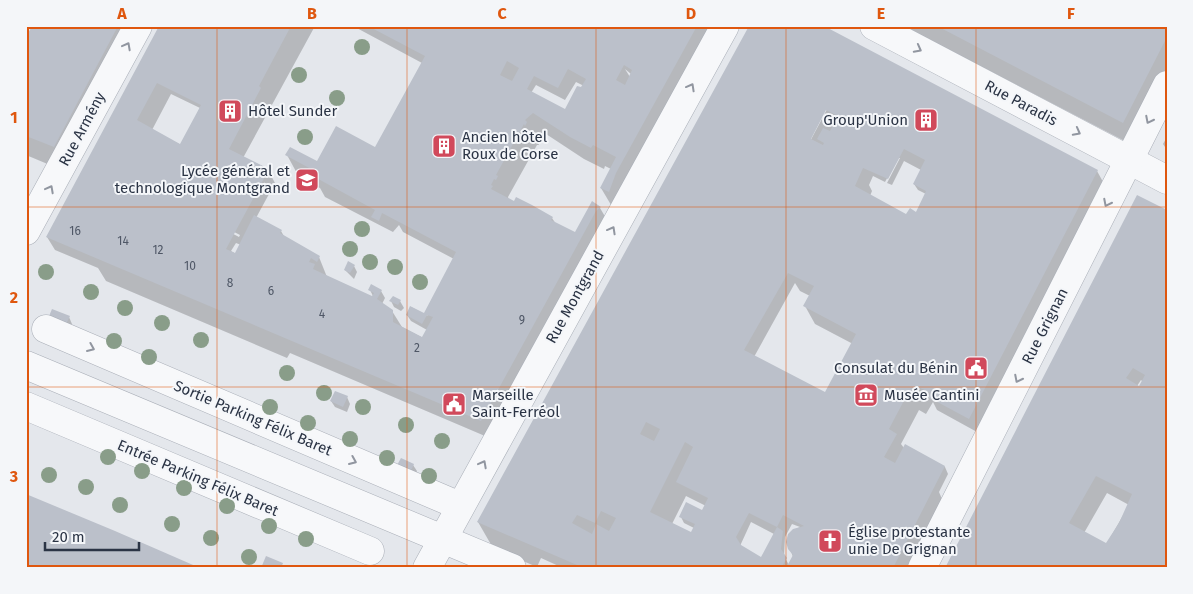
<svg xmlns="http://www.w3.org/2000/svg" width="1193" height="594" viewBox="0 0 1193 594" font-family="'Fira Sans',sans-serif">
<rect width="100%" height="100%" fill="#e4e7ec"/>
<g fill="#0003" fill-rule="evenodd">
<polygon points="33,26 139,26 69,173 26,155 26,39"/>
<path d="M161 26H315L243 158 268 170 275 183 256 218 281 231 285 238 319 257 327 277 375 300 370 290 381 291 385 298 382 304 392 311 402 327 423 338 427 330 411 321 407 315 411 307 428 316 425 313 454 259 403 232 399 225 393 232 325 197 320 188 299 177 287 155 317 162 376 149 422 63 353 26H712L614 210 601 188 611 169 605 166 604 169 584 159 546 134 538 142 539 145H537L508 197 509 200 552 218 556 224 575 234 592 204 600 208 613 230 492 439 290 353 287 358 106 281 98 268 55 250 47 237ZM625 69 631 74 630 77ZM576 82 584 86 565 111 531 93 536 85 565 100ZM171 94 200 108 181 145 152 130ZM205 217 240 235 239 237 205 219ZM236 243 241 245 236 254 231 251Z"/>
<path d="M750 26H822L1097 171 1112 198 1091 238 1080 232 1009 371 1012 376 990 418 986 416 977 432 937 410 933 402 926 414 919 410 901 444 904 448 905 446 945 467 948 474 939 492 942 499 907 568H563L541 558 537 567 493 548 478 522 689 138 691 139 690 136ZM851 58H854L806 149 804 148ZM898 158H900L887 183 892 185 904 161 921 170 914 184 918 190 926 194 916 213 910 210 907 216 870 196 872 191 869 185 873 176 885 182ZM795 283 800 291 810 296 805 306 815 324 853 344 825 395 754 357ZM686 496 706 506 702 512 687 504 681 517 684 523 694 528 691 534 672 524ZM751 522 774 534 762 559 740 546ZM792 524 800 527 794 530 787 540 793 557 789 565 784 556 785 537Z"/>
<polygon points="904,26 1045,26 1055,32 1167,26 1167,92 1138,148"/>
<polygon points="1167,137 1167,150 1163,144"/>
<path d="M1167 212V568H947ZM1141 380 1143 382 1142 389 1137 386ZM1107 493 1129 505 1106 545 1084 533Z"/>
<polygon points="354,266 357,272 354,279 345,270"/>
<polygon points="391,301 400,301 404,308 401,311 394,307"/>
<polygon points="69,317 72,324 68,334 52,328"/>
<polygon points="347,397 350,404 347,412 335,407 331,401"/>
<polygon points="413,465 417,471 413,479 402,474"/>
</g>
<g fill="#bbc0ca" fill-rule="evenodd">
<polygon points="32,26 118,26 54,147 26,136 26,37"/>
<path d="M159 26H291L259 86 261 88 229 149 269 169 226 249 235 253 254 215 282 230 280 233 320 256 317 262 311 258 309 262 315 264 313 269 372 296 374 293 368 290 371 284 382 290 377 299 393 310V322L422 337 433 317 427 315 422 324 406 315 410 306 424 313 456 252 382 213 379 221 371 217 375 210 311 175 313 170 285 155 290 147 317 161 336 126 375 147 425 56 368 26H697L616 173 609 192 600 188 616 157 593 145 591 148 570 137 533 113 525 120 527 122 525 126 524 124 496 175 498 176 496 180 494 179 491 185 493 186 491 189 514 201 516 197 532 205 553 217 551 220 575 232 592 201 601 207 596 211 481 421 46 237ZM507 61 519 68 512 81 500 75ZM624 65 632 70 625 85 616 80ZM568 69 586 79 581 87 577 86 565 109 527 89 534 76 558 88ZM157 83 201 105 180 144 137 120Z"/>
<path d="M749 26H824L1098 170 969 419 928 397 931 393 920 388 916 396 908 393 889 429 897 434 884 457 895 463 905 444 945 466 893 568H786L793 555 788 549 786 542 788 534 793 529 804 526 783 515 777 527 749 513 736 537 741 545 761 557 777 527 783 531 781 549 787 558 781 568H584L477 522ZM826 110 838 116 830 131 823 128 817 139 824 143 823 145 811 139ZM904 149 925 160 913 184 926 191 916 212 910 208 906 214 855 186 863 168 888 179ZM788 273 814 286 803 306 856 334 825 392 744 350ZM646 422 660 429 654 441 640 434ZM685 442 693 447 676 482 708 498 702 510 686 502 679 517 695 524 691 532 650 512ZM601 511 616 518 609 531 596 524 592 534 572 523 577 515 595 523Z"/>
<polygon points="937,26 1049,26 1055,29 1057,26 1167,26 1167,37 1123,123"/>
<path d="M1137 195 1167 210V568H1059L1056 566 1055 568H945ZM1133 368 1145 375 1139 386 1126 378ZM1096 476 1132 494 1119 523 1106 543 1069 523Z"/>
<polygon points="348,261 355,265 350,273 344,270"/>
<polygon points="393,296 401,300 398,305 389,301"/>
<polygon points="52,309 70,316 64,328 47,321"/>
<polygon points="335,391 348,396 343,407 330,401"/>
<polygon points="401,458 414,464 410,473 396,467"/>
<polygon points="26,494 115,531 200,568 26,568"/>
<polygon points="266,556 283,563 281,568 261,568"/>
</g>
<g fill="none" stroke-linecap="round" stroke-linejoin="round">
<g stroke="#a9aeb7" stroke-width="29">
<g id="minor">
<polyline points="874,26 1167,180"/>
<polyline points="26,231 138,26"/>
<polyline points="46,329 460,506"/>
<polyline points="26,365 512,568"/>
<polyline points="26,406 370,551"/>
<polyline points="427,568 725,26"/>
<polyline points="922,568 1167,85"/>
</g>
</g>
<use href="#minor" stroke="#f7f8fa" stroke-width="28"/>
</g>
<g fill="#899d89">
<circle cx="362" cy="47" r="8"/>
<circle cx="299" cy="75" r="8"/>
<circle cx="337" cy="98" r="8"/>
<circle cx="305" cy="137" r="8"/>
<circle cx="362" cy="229" r="8"/>
<circle cx="350" cy="249" r="8"/>
<circle cx="370" cy="262" r="8"/>
<circle cx="395" cy="267" r="8"/>
<circle cx="46" cy="272" r="8"/>
<circle cx="420" cy="282" r="8"/>
<circle cx="91" cy="292" r="8"/>
<circle cx="125" cy="308" r="8"/>
<circle cx="162" cy="323" r="8"/>
<circle cx="201" cy="340" r="8"/>
<circle cx="114" cy="341" r="8"/>
<circle cx="149" cy="357" r="8"/>
<circle cx="287" cy="373" r="8"/>
<circle cx="324" cy="393" r="8"/>
<circle cx="270" cy="407" r="8"/>
<circle cx="363" cy="407" r="8"/>
<circle cx="308" cy="423" r="8"/>
<circle cx="406" cy="425" r="8"/>
<circle cx="350" cy="439" r="8"/>
<circle cx="442" cy="441" r="8"/>
<circle cx="108" cy="457" r="8"/>
<circle cx="387" cy="458" r="8"/>
<circle cx="142" cy="471" r="8"/>
<circle cx="49" cy="475" r="8"/>
<circle cx="429" cy="476" r="8"/>
<circle cx="86" cy="487" r="8"/>
<circle cx="184" cy="488" r="8"/>
<circle cx="120" cy="505" r="8"/>
<circle cx="227" cy="506" r="8"/>
<circle cx="172" cy="524" r="8"/>
<circle cx="269" cy="526" r="8"/>
<circle cx="211" cy="538" r="8"/>
<circle cx="306" cy="539" r="8"/>
<circle cx="249" cy="557" r="8"/>
</g>
<defs><path id="oneway-chevron" d="M-2-3.5L2.5 0L-2 3.5" fill="none" stroke-width="1.6" stroke-linecap="round" stroke-linejoin="round" transform="scale(1.25)"/></defs>
<g stroke="#9196a0">
<use href="#oneway-chevron" transform="translate(127 46) rotate(-62)"/>
<use href="#oneway-chevron" transform="translate(918 49) rotate(28)"/>
<use href="#oneway-chevron" transform="translate(691 87) rotate(-61)"/>
<use href="#oneway-chevron" transform="translate(1149 120) rotate(117)"/>
<use href="#oneway-chevron" transform="translate(1077 132) rotate(28)"/>
<use href="#oneway-chevron" transform="translate(50 189) rotate(-62)"/>
<use href="#oneway-chevron" transform="translate(1107 203) rotate(117)"/>
<use href="#oneway-chevron" transform="translate(612 230) rotate(-61)"/>
<use href="#oneway-chevron" transform="translate(91 348) rotate(23)"/>
<use href="#oneway-chevron" transform="translate(1018 379) rotate(117)"/>
<use href="#oneway-chevron" transform="translate(353 461) rotate(23)"/>
<use href="#oneway-chevron" transform="translate(483 464) rotate(-62)"/>
</g>
<path fill="none" stroke="#df570f" stroke-width="1" stroke-opacity="0.55" d="M217 26V568M407 26V568M596 26V568M786 26V568M976 26V568M26 207H1167M26 387H1167"/>
<defs>
<g id="building-square" transform="scale(1.25)"><rect x="-9" y="-9" width="18" height="18" rx="4" fill="#d1495b" stroke="#f4f6f9"/><path d="M-4-6H4V6H1V3H-1V6H-4ZM-2.5-4.3h1.7v1.8h-1.7ZM.8-4.3h1.7v1.8H.8ZM-2.5-1h1.7V.8h-1.7ZM.8-1h1.7V.8H.8Z" fill="#fff"/></g>
<g id="school-square" transform="scale(1.25)"><rect x="-9" y="-9" width="18" height="18" rx="4" fill="#d1495b" stroke="#f4f6f9"/><path d="M0-5L7-2L0 1L-7-2ZM-4 1L0 2.5L4 1V4Q0 6-4 4Z" fill="#fff"/></g>
<g id="civic-square" transform="scale(1.25)"><rect x="-9" y="-9" width="18" height="18" rx="4" fill="#d1495b" stroke="#f4f6f9"/><path d="M-.6-6.5H3V-4.5H.6V-3L4-1V1h2V6H-6V1h2V-1L-.6-3ZM-1.2 2.5V6h2.4V2.5Z" fill="#fff"/></g>
<g id="museum-square" transform="scale(1.25)"><rect x="-9" y="-9" width="18" height="18" rx="4" fill="#d1495b" stroke="#f4f6f9"/><path d="M0-6L6-3V-2H-6V-3ZM-5-1h2V3h-2ZM-1-1h2V3h-2ZM3-1h2V3H3ZM-6 4H6V6H-6Z" fill="#fff"/></g>
<g id="church-square" transform="scale(1.25)"><rect x="-9" y="-9" width="18" height="18" rx="4" fill="#d1495b" stroke="#f4f6f9"/><path d="M-1.2-6h2.4v3.5h3.3v2.4h-3.3V6h-2.4V-.1h-3.3v-2.4h3.3Z" fill="#fff"/></g>
</defs>
<g fill-rule="evenodd">
<use href="#building-square" x="230" y="111"/>
<use href="#building-square" x="926" y="120"/>
<use href="#building-square" x="444" y="146"/>
<use href="#school-square" x="307" y="180"/>
<use href="#civic-square" x="976" y="368"/>
<use href="#museum-square" x="866" y="395"/>
<use href="#civic-square" x="454" y="404"/>
<use href="#church-square" x="830" y="541"/>
</g>
<g text-anchor="middle" dominant-baseline="central" stroke-width="4" stroke-linejoin="round" paint-order="stroke">
<g font-size="12" fill="#4f5766">
<text x="75" y="231">16</text>
<text x="123" y="241">14</text>
<text x="158" y="250">12</text>
<text x="190" y="266">10</text>
<text x="230" y="283">8</text>
<text x="271" y="291">6</text>
<text x="322" y="314">4</text>
<text x="522" y="320">9</text>
<text x="417" y="348">2</text>
</g>
<g font-size="15" fill="#2b3445" stroke="#f4f6f9">
<text transform="translate(1021 103) rotate(28)">Rue Paradis</text>
<text transform="translate(82 129) rotate(-62)">Rue Armény</text>
<text transform="translate(575 297) rotate(-61)">Rue Montgrand</text>
<text transform="translate(1045 326) rotate(-63)">Rue Grignan</text>
<text transform="translate(253 418) rotate(23)">Sortie Parking Félix Baret</text>
<text transform="translate(198 478) rotate(23)">Entrée Parking Félix Baret</text>
</g>
<g font-size="15" fill="#2b3445" stroke="#f4f6f9" text-anchor="start">
<text x="248" y="111">Hôtel Sunder</text>
<text x="908" y="120" text-anchor="end">Group'Union</text>
<text x="462" y="137">Ancien hôtel<tspan x="462" dy="17">Roux de Corse</tspan></text>
<text x="290" y="171" text-anchor="end">Lycée général et<tspan x="290" dy="17">technologique Montgrand</tspan></text>
<text x="958" y="368" text-anchor="end">Consulat du Bénin</text>
<text x="472" y="395">Marseille<tspan x="472" dy="17">Saint-Ferréol</tspan></text>
<text x="884" y="395">Musée Cantini</text>
<text x="848" y="532">Église protestante<tspan x="848" dy="17">unie De Grignan</tspan></text>
</g>
</g>
<rect width="1193" height="594" fill="none" stroke="#f4f6f9" stroke-width="55"/>
<path d="M45 542v8h94v-8" fill="none" stroke="#2b3445" stroke-width="2.5"/>
<text x="52" y="542" font-size="15" fill="#2b3445" stroke="#f4f6f9" stroke-width="4" paint-order="stroke">20 m</text>
<rect x="28" y="28" width="1138" height="538" fill="none" stroke="#df570f" stroke-width="2"/>
<g font-size="16" text-anchor="middle" font-weight="bold" fill="#df570f">
<text x="122" y="19">A</text>
<text x="312" y="19">B</text>
<text x="502" y="19">C</text>
<text x="691" y="19">D</text>
<text x="881" y="19">E</text>
<text x="1071" y="19">F</text>
<text x="14" y="123">1</text>
<text x="14" y="303">2</text>
<text x="14" y="482">3</text>
</g>
</svg>
